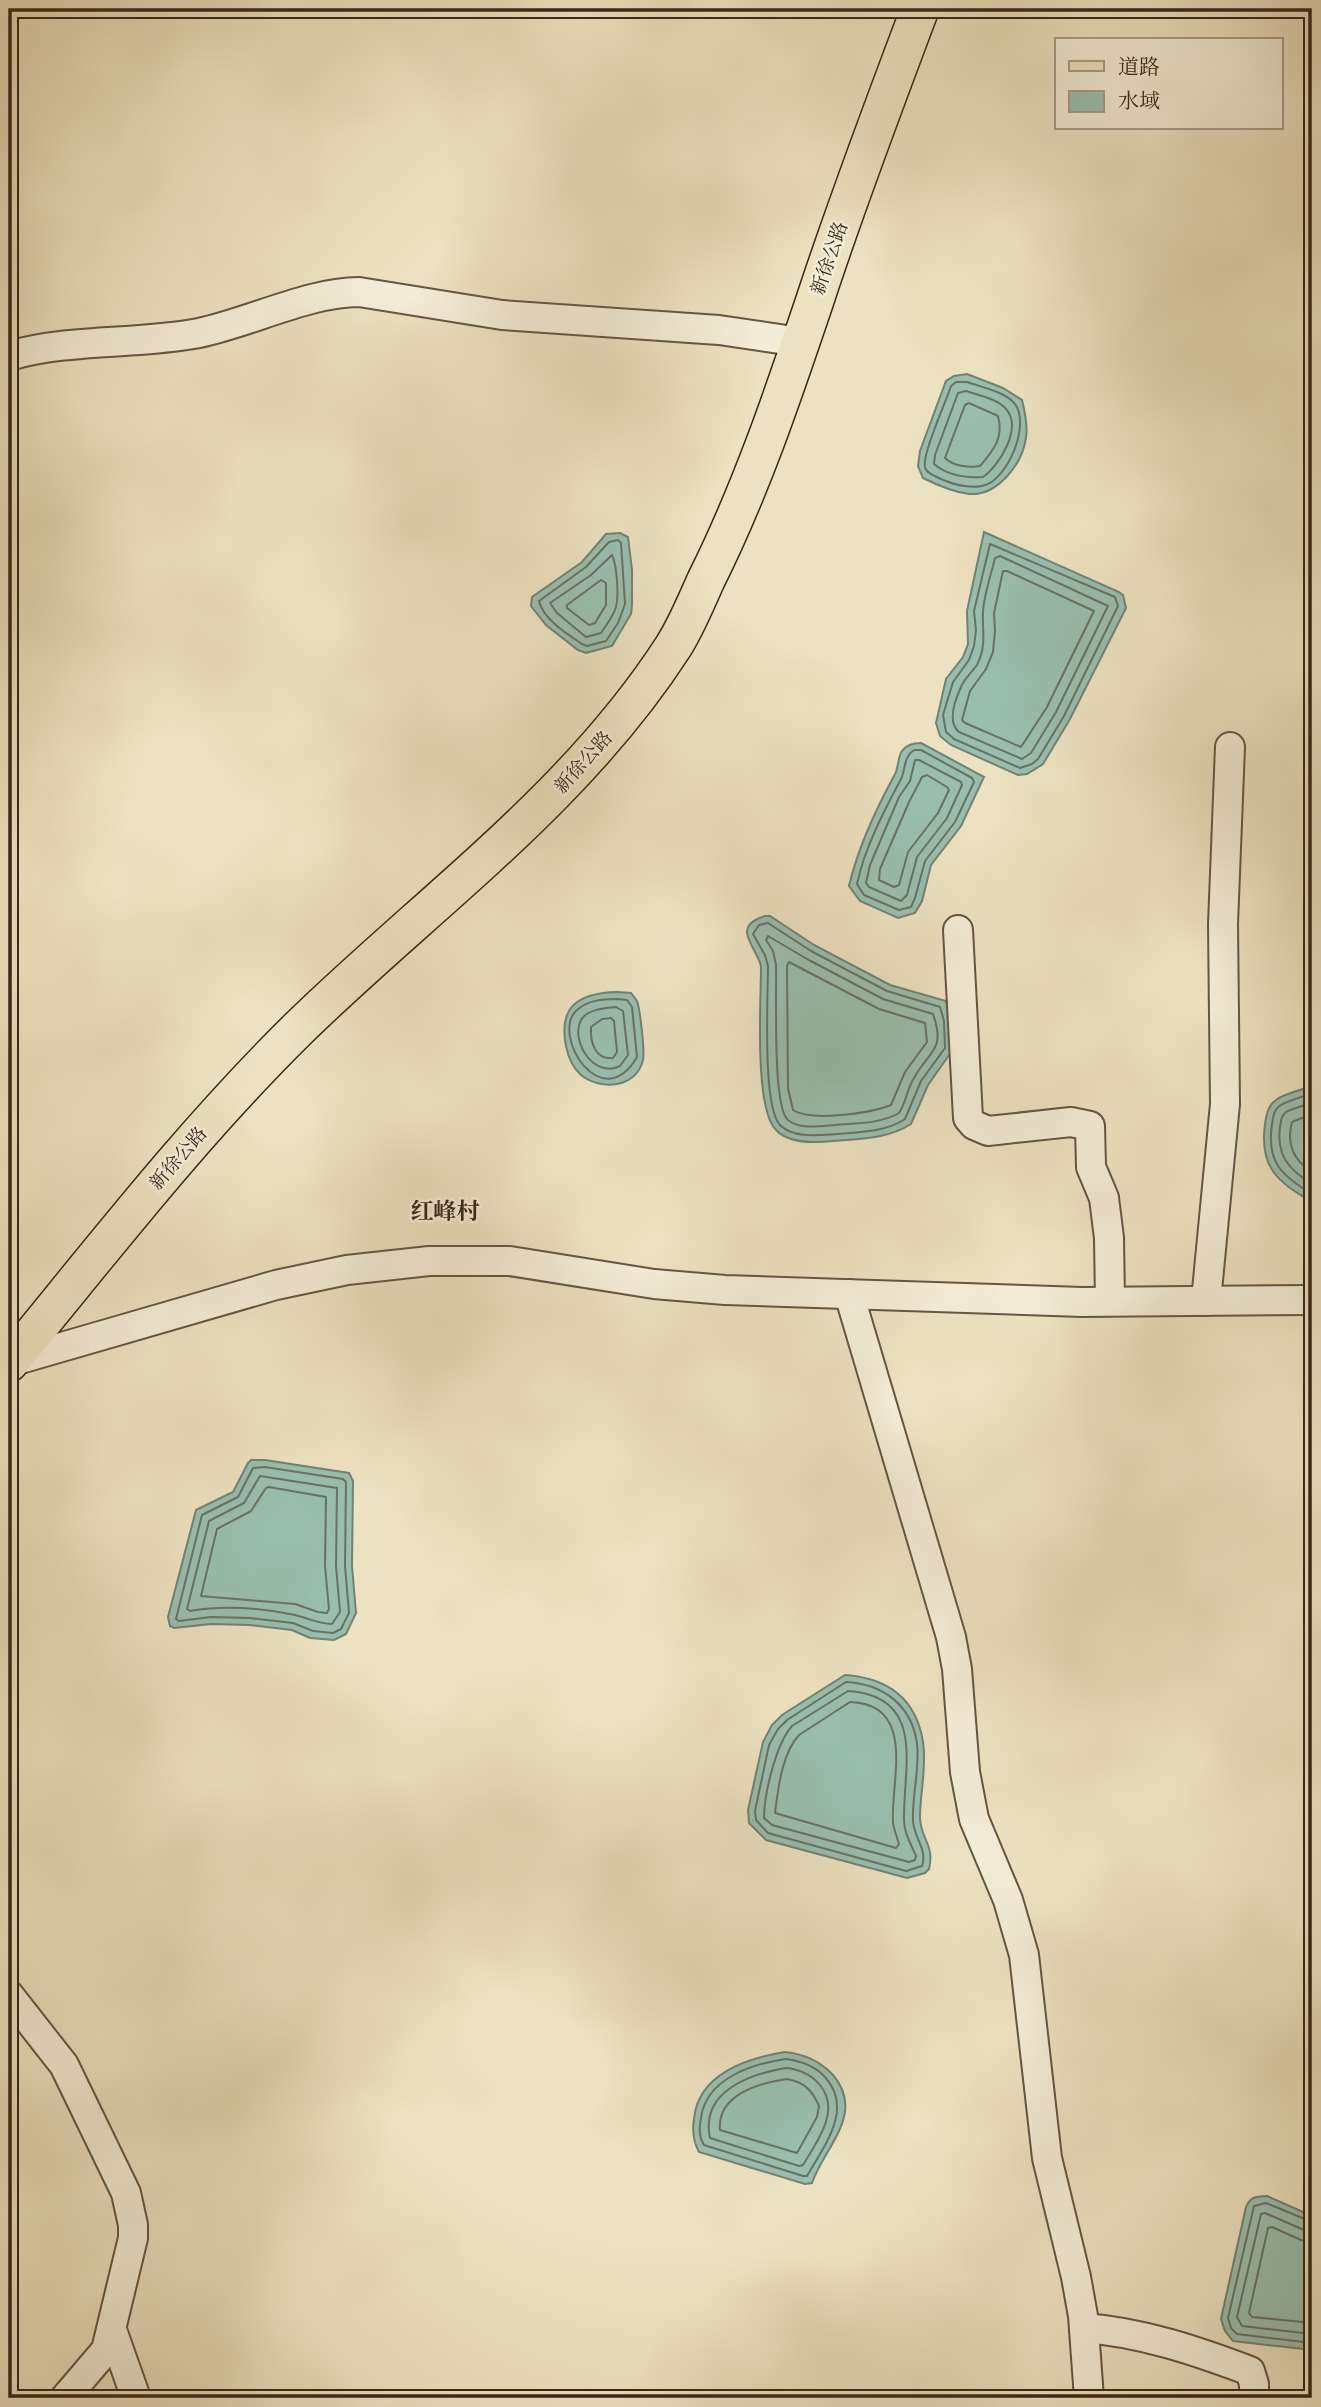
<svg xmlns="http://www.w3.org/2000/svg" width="1321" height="2407" viewBox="0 0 1321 2407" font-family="'Libre Caslon Text','Noto Serif SC',serif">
<rect width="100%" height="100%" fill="#ece1c0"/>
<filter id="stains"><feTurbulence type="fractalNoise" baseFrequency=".00286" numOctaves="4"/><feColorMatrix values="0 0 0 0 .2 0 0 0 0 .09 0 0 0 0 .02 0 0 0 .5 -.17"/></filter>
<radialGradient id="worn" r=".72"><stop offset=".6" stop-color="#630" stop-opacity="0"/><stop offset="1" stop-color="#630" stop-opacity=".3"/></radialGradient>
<g fill="#99beaf" stroke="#728273" stroke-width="2">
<path d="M967 374 1003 388 1022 400C1025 412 1028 425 1026 438 1022 464 998 496 969 494 953 492 937 485 923 478L918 466 920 451 946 381 954 376Z"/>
<polygon points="984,532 1119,592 1123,595 1126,608 1070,719 1043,764 1027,774 1018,775 951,745 940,736 936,723 946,679 963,657 968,644 967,611"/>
<polygon points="620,533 628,537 632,570 632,605 631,614 612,646 586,653 578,650 546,625 531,606 532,597 582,562 606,534"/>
<path d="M921 743 984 777 961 826 931 865 922 901 915 913 898 918 860 901 849 886C858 847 875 811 894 776 899 769 897 758 902 751 907 744 914 743 921 743Z"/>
<path d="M765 916H770L814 945 890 985 946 1001 951 1019 952 1051 928 1085 911 1124C888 1139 859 1139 833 1141 815 1143 789 1144 776 1130 754 1108 761 1000 761 966 756 946 730 927 765 916Z"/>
<path d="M617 992 631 993 637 1001C640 1009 645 1052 643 1060 636 1088 601 1091 581 1075 573 1068 568 1056 566 1046 558 1006 579 993 617 992Z"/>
<path d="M1312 1086V1202C1278 1182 1259 1168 1265 1124 1266 1116 1268 1105 1276 1100 1285 1093 1302 1090 1312 1086Z"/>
<polygon points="251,1460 265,1460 349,1473 353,1481 352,1566 356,1613 346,1634 334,1640 310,1638 292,1630 249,1625 211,1624 174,1628 170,1626 168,1617 196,1510 233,1492 248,1463"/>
<path d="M845 1675C887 1678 916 1698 923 1742 927 1766 920 1793 920 1817 920 1839 935 1844 929 1869L925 1873 907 1878 766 1840 749 1823 748 1810 763 1742 772 1725 782 1715Z"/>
<path d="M785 2052C804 2054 820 2061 833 2075 866 2114 824 2147 812 2183L805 2184 699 2152C693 2141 692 2131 694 2119 698 2074 747 2058 785 2052Z"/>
<path d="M1267 2196 1312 2216V2350L1233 2341 1225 2331 1221 2319 1246 2207C1250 2197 1257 2196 1267 2196Z"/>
</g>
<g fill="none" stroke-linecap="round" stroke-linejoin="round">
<g stroke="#687264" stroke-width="2">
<path d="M967 382C981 387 1006 392 1015 404 1030 425 1009 474 988 484 975 490 954 485 941 479 936 476 926 474 925 467 922 454 946 402 951 386L956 382Z"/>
<path d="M966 391C978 395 998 399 1006 409 1023 428 999 466 983 477 966 478 947 475 934 464L935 455 958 393Z"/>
<path d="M969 403 998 416C1004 437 994 450 980 466 969 468 953 466 945 458L965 405Z"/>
<path d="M618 540 621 543 625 604 618 623 606 641 587 646 582 644C567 634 543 619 539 601L586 567 609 542Z"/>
<polygon points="990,544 1115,597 1118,606 1064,716 1038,759 1032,764 1020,768 954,739 946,732 943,715 953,682 969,660 974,646 976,630 974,611"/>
<path d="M612 555C617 565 619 596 616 607 613 617 606 625 601 633L586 637 557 613 550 603 591 575Z"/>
<path d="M1000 556 1108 606 1056 712 1031 753 1022 759 959 732C947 722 955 700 961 687 964 679 972 672 977 665 987 645 982 631 983 612 984 594 991 575 995 558Z"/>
<polygon points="1003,571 1007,571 1094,611 1047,707 1021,747 965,723 962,720 970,691 986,669 993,652 995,631 994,613"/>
<polygon points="601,580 606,583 606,605 595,623 589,625 567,608 567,605"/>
<path d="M914 750H921L972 778 974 782 955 822 925 861 915 898 911 907 899 910 864 895 857 884C865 847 883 813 901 779 906 769 903 757 914 750Z"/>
<polygon points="915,760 919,760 961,782 962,785 947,818 917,857 907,895 901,901 869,887 866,883 870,865 899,797 910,781"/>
<polygon points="927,775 947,787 949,790 938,813 908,852 899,885 894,887 879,880 880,869 909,802 922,777"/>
<path d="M768 923 811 951 887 991 940 1007 944 1021 945 1048 921 1081 905 1119C886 1132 860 1132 837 1134 820 1135 794 1139 780 1125 762 1106 768 996 768 966L765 955 753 934 759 925Z"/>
<path d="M768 936 807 959 883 999 933 1014C946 1051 929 1050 914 1078 907 1089 906 1103 899 1113 880 1124 856 1123 835 1125 821 1126 800 1130 788 1120 772 1107 777 990 776 965L773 951 766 940Z"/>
<path d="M789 962 879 1009 925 1023 927 1042 905 1072 891 1105C871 1113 811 1122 793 1110L788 1088 787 966Z"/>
<path d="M617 999 627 1000 632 1007 637 1057C602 1117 551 1036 576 1011 587 1000 603 999 617 999Z"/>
<path d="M616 1007 623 1011 628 1055 620 1066C594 1079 570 1041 581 1020 587 1009 606 1008 616 1007Z"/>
<path d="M611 1018 614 1021 617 1052 613 1058C595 1060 590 1042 591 1027L602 1019Z"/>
<path d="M1312 1093C1303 1097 1290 1100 1281 1105 1274 1109 1273 1117 1272 1124 1266 1162 1282 1176 1312 1194"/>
<path d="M1312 1103C1304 1106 1293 1108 1286 1112 1281 1116 1281 1121 1280 1127 1276 1155 1289 1170 1312 1184"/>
<path d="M1312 1114 1292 1122C1286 1144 1293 1160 1312 1172"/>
<polygon points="265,1467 343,1479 346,1482 345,1566 349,1613 341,1629 333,1633 313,1631 293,1623 250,1618 211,1617 179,1621 176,1619 202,1515 238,1497 253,1468"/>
<path d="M260 1476 337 1488 336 1566 340 1612 332 1624C318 1624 308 1618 295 1615 261 1608 224 1605 190 1611L187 1609 209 1521 244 1503Z"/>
<polygon points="269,1487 326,1497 325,1566 329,1609 327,1613 318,1612 295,1604 201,1596 217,1529 251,1511 266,1488"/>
<path d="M846 1682C883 1684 912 1705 917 1744 920 1768 912 1795 913 1820 913 1837 928 1849 922 1866L906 1871 768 1833 756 1820 755 1811 769 1745 778 1729 787 1720Z"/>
<path d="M848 1691C927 1696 903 1768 904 1820 904 1833 911 1844 916 1856L915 1860 909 1862 772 1825 764 1818C764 1794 776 1744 792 1726Z"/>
<path d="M850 1702C918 1704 890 1783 893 1823 894 1830 897 1837 899 1844L896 1848 775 1813C778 1789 782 1753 799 1735Z"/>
<path d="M786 2059C801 2061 815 2066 825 2077 854 2109 824 2146 807 2176H803L704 2145C699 2137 699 2127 701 2118 706 2079 751 2064 786 2059Z"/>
<path d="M786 2068C799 2069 812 2075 820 2085 841 2111 817 2141 803 2165L799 2166 710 2138C700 2092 749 2074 786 2068Z"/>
<path d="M787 2079C804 2082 812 2090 819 2106L817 2117 797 2153 720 2130C717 2095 758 2083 787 2079Z"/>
<polyline points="1312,2222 1266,2203 1254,2206 1228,2318 1231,2328 1237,2334 1312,2343"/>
<polyline points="1312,2231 1304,2230 1265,2213 1261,2214 1237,2317 1242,2326 1312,2334"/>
<polyline points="1312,2241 1301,2240 1272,2227 1268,2228 1249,2313 1252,2317 1312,2323"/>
</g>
<g stroke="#645643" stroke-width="32">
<g id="minor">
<path d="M9 356C71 338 137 345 199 333 251 322 309 292 359 292L502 315 719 330 800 342"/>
<polyline points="958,930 968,1118 974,1125 988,1131 1071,1122 1090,1126 1091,1167 1104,1198 1109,1238 1110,1301"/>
<polyline points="849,1294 951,1637 957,1669 965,1772 974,1819 1008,1900 1024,1955 1047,2158 1076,2277 1083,2316 1089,2398"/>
<polyline points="1206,1301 1225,1104 1223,924 1230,747"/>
<polyline points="10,1362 276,1285 347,1270 429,1261 510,1261 654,1284 725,1290 1082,1302 1312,1300"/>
<polyline points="9,1995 64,2065 126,2193 133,2225 133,2238 106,2350 65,2398"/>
<path d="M1084 2328C1141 2332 1197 2351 1250 2371L1254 2384V2398"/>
<polyline points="112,2330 136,2398"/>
</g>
</g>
<g stroke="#372719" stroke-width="40">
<path id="major" d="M9 1363C103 1249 193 1132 299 1028 426 904 575 799 673 647 686 627 696 602 706 580 751 490 783 395 815 300 847 202 884 105 920 9"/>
</g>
<use href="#minor" stroke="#f3ecd6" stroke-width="28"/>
<use href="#major" stroke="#ece1c0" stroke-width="37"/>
</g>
<g text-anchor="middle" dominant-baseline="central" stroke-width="5" stroke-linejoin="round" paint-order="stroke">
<g font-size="19" fill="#372719" stroke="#f3ecd6">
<text transform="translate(829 258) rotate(-71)">新徐公路</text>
<text transform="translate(583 762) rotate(-48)">新徐公路</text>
<text transform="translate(178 1158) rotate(-49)">新徐公路</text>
</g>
<g font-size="23" font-weight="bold" fill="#372719" stroke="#f3ecd6">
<text x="445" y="1211">红峰村</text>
</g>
</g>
<rect width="1321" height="2407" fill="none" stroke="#ece1c0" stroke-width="35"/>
<rect x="10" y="10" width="1300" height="2386" fill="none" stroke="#372719" stroke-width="3.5"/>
<rect x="18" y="18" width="1286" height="2372" fill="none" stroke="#372719" stroke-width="2"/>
<rect x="1055" y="38" width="228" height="91" fill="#f3ecd6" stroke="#a89d8a" stroke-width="2"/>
<rect x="1069" y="61" width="35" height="10" fill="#ece1c0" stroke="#a89d8a" stroke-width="2"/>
<text x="1118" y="74" font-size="21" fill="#372719">道路</text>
<rect x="1069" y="91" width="35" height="21" fill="#99beaf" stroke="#a89d8a" stroke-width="2"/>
<text x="1118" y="108" font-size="21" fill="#372719">水域</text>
<rect width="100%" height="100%" filter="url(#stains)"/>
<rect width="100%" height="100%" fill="url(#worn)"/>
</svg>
